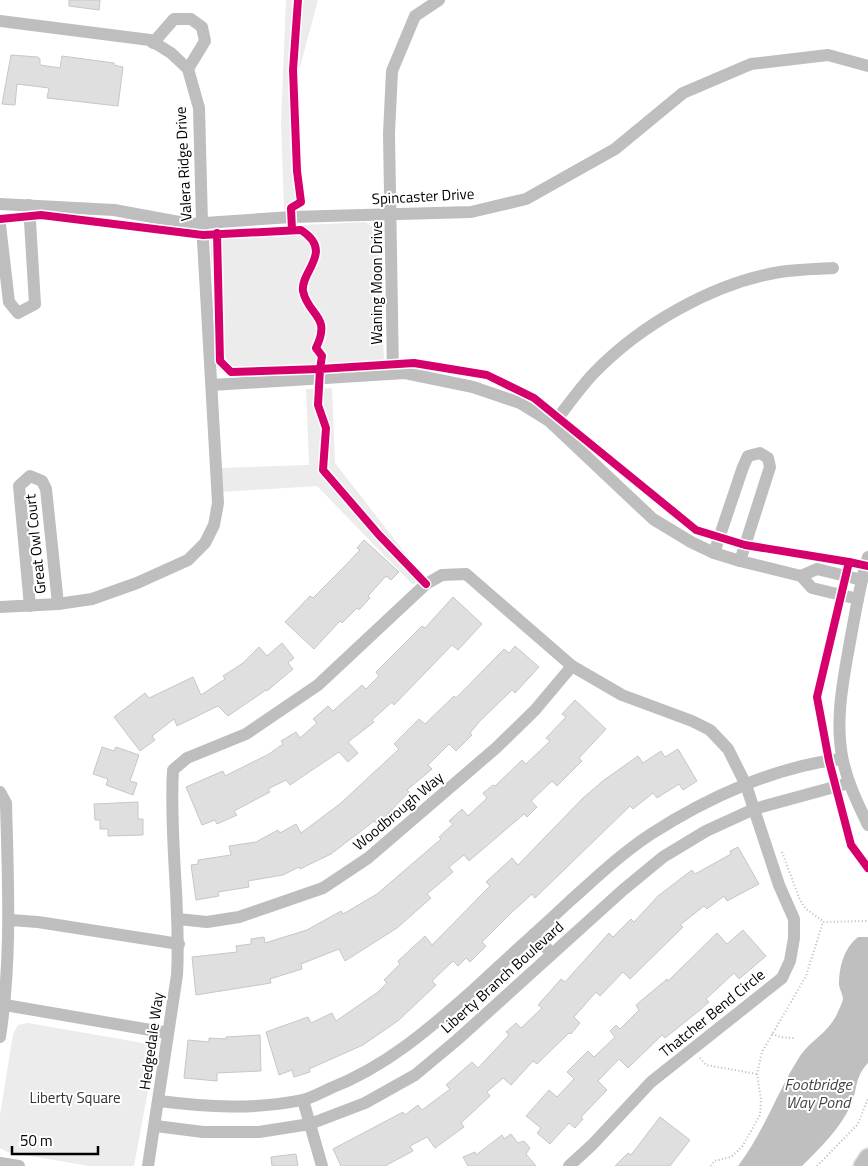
<svg xmlns="http://www.w3.org/2000/svg" width="868" height="1166" viewBox="0 0 868 1166" font-family="'Titillium Web',sans-serif">
<rect width="100%" height="100%" fill="#fff"/>
<g fill="#ececec">
<polygon points="286,0 318,0 297,78 303,209 284,210 281,122"/>
<polygon points="366,222 378,231 384,359 374,370 227,376 217,367 210,236 222,229"/>
<polygon points="332,388 335,463 423,576 413,585 317,486 220,492 219,468 309,465 306,389"/>
<polygon points="28,1023 143,1043 151,1047 154,1058 134,1166 89,1166 7,1152 0,1148 0,1115 13,1034 18,1025"/>
</g>
<path fill="#bfbfbf" d="M858 937H868V1063C854 1078 858 1089 851 1105 839 1130 821 1147 802 1166H738C764 1132 777 1092 800 1056 811 1040 829 1032 837 1014 839 1009 842 1004 843 999 843 995 840 990 839 985 839 967 844 948 858 937Z"/>
<g fill="#dfdfdf" stroke="#c7c7c7">
<polygon points="69,0 100,0 99,10 69,6"/>
<polygon points="11,55 38,57 40,59 40,65 60,68 62,56 114,63 114,65 123,67 118,106 47,98 49,88 17,84 15,105 2,104"/>
<polygon points="364,540 399,572 391,580 386,576 368,596 370,598 359,610 357,608 342,623 340,621 314,649 285,622 310,596 313,598 341,570 360,550 357,548"/>
<polygon points="453,597 482,624 458,650 452,645 394,705 392,702 372,720 374,722 348,742 358,753 348,762 339,752 290,785 286,780 268,789 270,792 234,811 237,815 217,824 215,820 202,825 186,787 223,771 225,776 269,754 283,744 281,741 296,732 300,738 317,723 313,719 328,706 333,711 362,685 366,689 379,676 376,672 422,626 425,628"/>
<polygon points="282,643 294,658 288,663 293,669 267,691 266,690 228,716 218,706 177,726 174,719 152,736 155,740 140,751 114,717 145,693 149,698 193,677 201,695 225,679 223,676 243,663 259,647 267,656"/>
<polygon points="515,646 539,667 515,693 512,690 479,722 470,733 472,735 456,751 449,744 428,765 432,769 407,790 409,792 378,824 374,821 331,854 300,869 299,867 283,875 248,881 249,887 218,892 219,896 196,900 191,865 198,864 198,860 231,855 229,846 256,842 278,830 280,833 296,824 301,833 341,803 399,749 394,744 419,719 425,724 454,696 456,698 504,649 509,653"/>
<polygon points="575,700 606,729 579,758 582,761 557,786 552,781 531,801 537,807 527,817 524,814 469,861 464,855 449,867 453,872 427,894 431,898 397,928 345,961 339,949 301,964 302,969 270,979 271,983 196,995 192,957 237,952 236,946 251,944 251,939 264,937 265,943 307,930 341,911 343,914 377,894 441,839 439,837 453,824 449,821 462,809 468,816 487,798 483,793 493,785 495,786 522,760 526,764 550,741 546,738 566,717 562,714"/>
<polygon points="102,747 114,751 116,747 139,755 130,781 137,783 133,795 106,785 108,779 93,774"/>
<polygon points="678,749 697,781 683,790 679,784 657,798 653,793 633,809 630,806 535,898 532,894 510,914 482,942 486,946 470,962 466,958 458,966 453,961 432,981 436,985 399,1020 363,1045 309,1069 310,1072 294,1077 292,1070 279,1075 266,1032 308,1017 311,1023 332,1013 336,1021 378,992 387,983 384,980 400,964 398,961 425,936 432,945 490,886 486,882 512,858 518,865 582,799 604,780 638,756 643,763 661,751 665,757"/>
<polygon points="138,802 138,819 143,819 143,835 108,836 108,829 100,829 100,820 95,820 94,804"/>
<polygon points="738,847 759,884 727,901 724,896 707,909 704,906 680,925 683,927 630,979 623,972 600,996 596,992 574,1017 580,1023 571,1034 569,1033 537,1064 533,1061 511,1085 503,1078 487,1092 490,1096 461,1123 464,1127 435,1148 427,1137 410,1146 413,1151 385,1166 341,1166 333,1149 403,1112 405,1115 418,1105 422,1110 450,1089 446,1085 472,1062 478,1068 509,1035 506,1032 516,1023 521,1028 542,1008 538,1005 561,979 565,982 609,933 613,937 631,919 634,922 658,896 692,870 695,874 731,854 730,851"/>
<polygon points="743,930 766,956 739,979 734,973 706,999 709,1002 700,1010 665,1038 662,1035 628,1068 619,1059 598,1081 607,1090 581,1117 583,1119 575,1128 569,1123 550,1144 537,1133 541,1128 526,1116 549,1090 557,1097 574,1079 567,1072 588,1051 594,1057 615,1037 610,1031 616,1025 620,1029 639,1010 636,1005 667,979 668,981 717,933 727,944"/>
<polygon points="260,1035 261,1071 217,1073 217,1081 184,1078 188,1040 209,1042 209,1038 226,1039 226,1037"/>
<polygon points="660,1117 690,1140 670,1166 615,1166 628,1153 631,1155"/>
<polygon points="511,1134 518,1143 524,1141 530,1148 526,1154 536,1166 468,1166 463,1157 475,1152 476,1155 502,1135 504,1139"/>
<polygon points="296,1154 298,1166 272,1166 271,1157"/>
</g>
<g fill="none" stroke-linecap="round" stroke-linejoin="round">
<g stroke="#dbdbdb" stroke-width="19">
<polyline id="major" points="862,1166 868,1157"/>
</g>
<g stroke="#b9b9b9" stroke-width="2" stroke-dasharray="1 2.5" stroke-linecap="butt">
<path d="M301 230C335 252 299 270 303 291 308 316 332 315 316 348L322 356 321 367"/>
<polyline points="216,250 217,235"/>
<polyline points="223,364 230,371"/>
<polyline points="453,370 487,375 508,385"/>
<polyline points="319,390 318,405 326,428 323,470 379,535 418,575"/>
<polyline points="601,452 696,530 708,534"/>
<polyline points="756,547 818,556"/>
<polyline points="825,557 849,562"/>
<polyline points="782,852 800,900 806,909 823,921"/>
<polyline points="772,1034 780,1037 794,1038"/>
<polyline points="700,1058 706,1065 757,1074"/>
<polyline points="711,1166 714,1161 731,1157 742,1147 760,1115 761,1100 757,1074 762,1052 806,976 823,922 868,921"/>
<polyline points="817,1166 858,1124 868,1098"/>
</g>
<g stroke="#bebebe" stroke-width="12">
<polyline points="0,21 150,40 171,53 188,69 199,108 202,223 218,503 214,525 205,543 188,560 137,583 92,599 58,604 0,607"/>
<polyline points="153,43 174,19 191,19 202,27 205,41 188,69"/>
<polyline points="0,204 114,210 190,224 291,217 471,212 526,199 615,149 683,93 751,64 828,55 868,66"/>
<polyline points="0,225 9,302 18,313 35,304 29,205"/>
<polyline points="393,373 389,133 392,71 415,16 439,0"/>
<polyline points="212,385 405,373 473,387 520,403 549,421 653,519 691,542 714,553 740,561 801,576 812,588 858,599"/>
<path d="M553 424C566 408 579 389 593 374 640 325 713 283 780 272 798 269 816 269 833 268"/>
<polyline points="714,553 743,467 748,456 760,453 768,458 770,467 740,561"/>
<path d="M868 557C860 583 856 610 851 636 844 676 834 720 843 761 848 784 858 804 868 825"/>
<polyline points="801,576 817,569 862,580"/>
<polyline points="30,606 19,486 30,476 42,481 46,489 58,604"/>
<path d="M0 792 6 803C8 881 12 959 0 1037"/>
<polyline points="178,919 207,922 239,917 323,888 368,858 496,748 535,710 572,666"/>
<polyline points="10,920 38,922 179,944"/>
<polyline points="534,934 552,954"/>
<polyline points="5,1005 168,1033"/>
<polyline points="303,1100 322,1166"/>
<path d="M159 1101C207 1107 254 1110 302 1100 312 1098 322 1092 331 1088 385 1067 428 1030 471 992 504 961 538 931 571 900 597 877 622 853 651 834 707 798 776 766 842 759"/>
<polyline points="156,1126 203,1132 259,1132 310,1124 365,1103 415,1075 457,1040 623,890 663,857 706,831 754,809 849,783"/>
<polyline points="0,1163 19,1166"/>
<path d="M148 1166 177 975C181 907 169 839 173 770L187 758 246 734 318 685 426 584 442 575 466 574 572 666 622 695 692 721 710 730 728 749 746 785 779 885 794 919V938L790 961 782 978 651 1082 592 1145 569 1166"/>
</g>
<use href="#major" stroke="#bebebe" stroke-width="16"/>
<g stroke="#fff" stroke-width="11">
<g id="cycleway">
<path d="M0 219 41 215 203 235 301 230C335 252 300 271 303 291 308 316 332 315 316 348L322 356 320 369 231 372 220 361 217 233"/>
<polyline points="292,230 291,208 301,202 297,171 293,70 298,0"/>
<polyline points="868,566 849,562 817,697 829,761 851,845 868,868"/>
<polyline points="426,584 379,535 323,470 326,428 318,405 320,369 414,363 487,375 534,398 696,530 745,545 849,562"/>
</g>
</g>
<use href="#cycleway" stroke="#d6006c" stroke-width="8"/>
</g>
<g text-anchor="middle" dominant-baseline="central" stroke-width="4" stroke-linejoin="round" paint-order="stroke">
<g font-size="15" fill="#000" stroke="#fff">
<text transform="translate(183 164) rotate(-93)">Valera Ridge Drive</text>
<text transform="translate(423 196) rotate(-3)">Spincaster Drive</text>
<text transform="translate(376 283) rotate(-90)">Waning Moon Drive</text>
<text transform="translate(35 544) rotate(-96)">Great Owl Court</text>
<text transform="translate(398 811) rotate(-40)">Woodbrough Way</text>
<text transform="translate(502 977) rotate(-42)">Liberty Branch Boulevard</text>
<text transform="translate(712 1013) rotate(-39)">Thatcher Bend Circle</text>
<text transform="translate(151 1041) rotate(-82)">Hedgedale Way</text>
</g>
<g font-size="15" fill="#333" stroke="#fff">
<text x="75" y="1097">Liberty Square</text>
</g>
<g font-size="16" font-style="italic" fill="#444" stroke="#fff">
<text x="818" y="1084">Footbridge<tspan x="818" dy="18">Way Pond</tspan></text>
</g>
</g>
<path d="M12 1146v8h86v-8" fill="none" stroke="#000000" stroke-width="2.5"/>
<text x="20" y="1146" font-size="15" fill="#000000" stroke="#ffffff" stroke-width="4" paint-order="stroke">50 m</text>
</svg>
